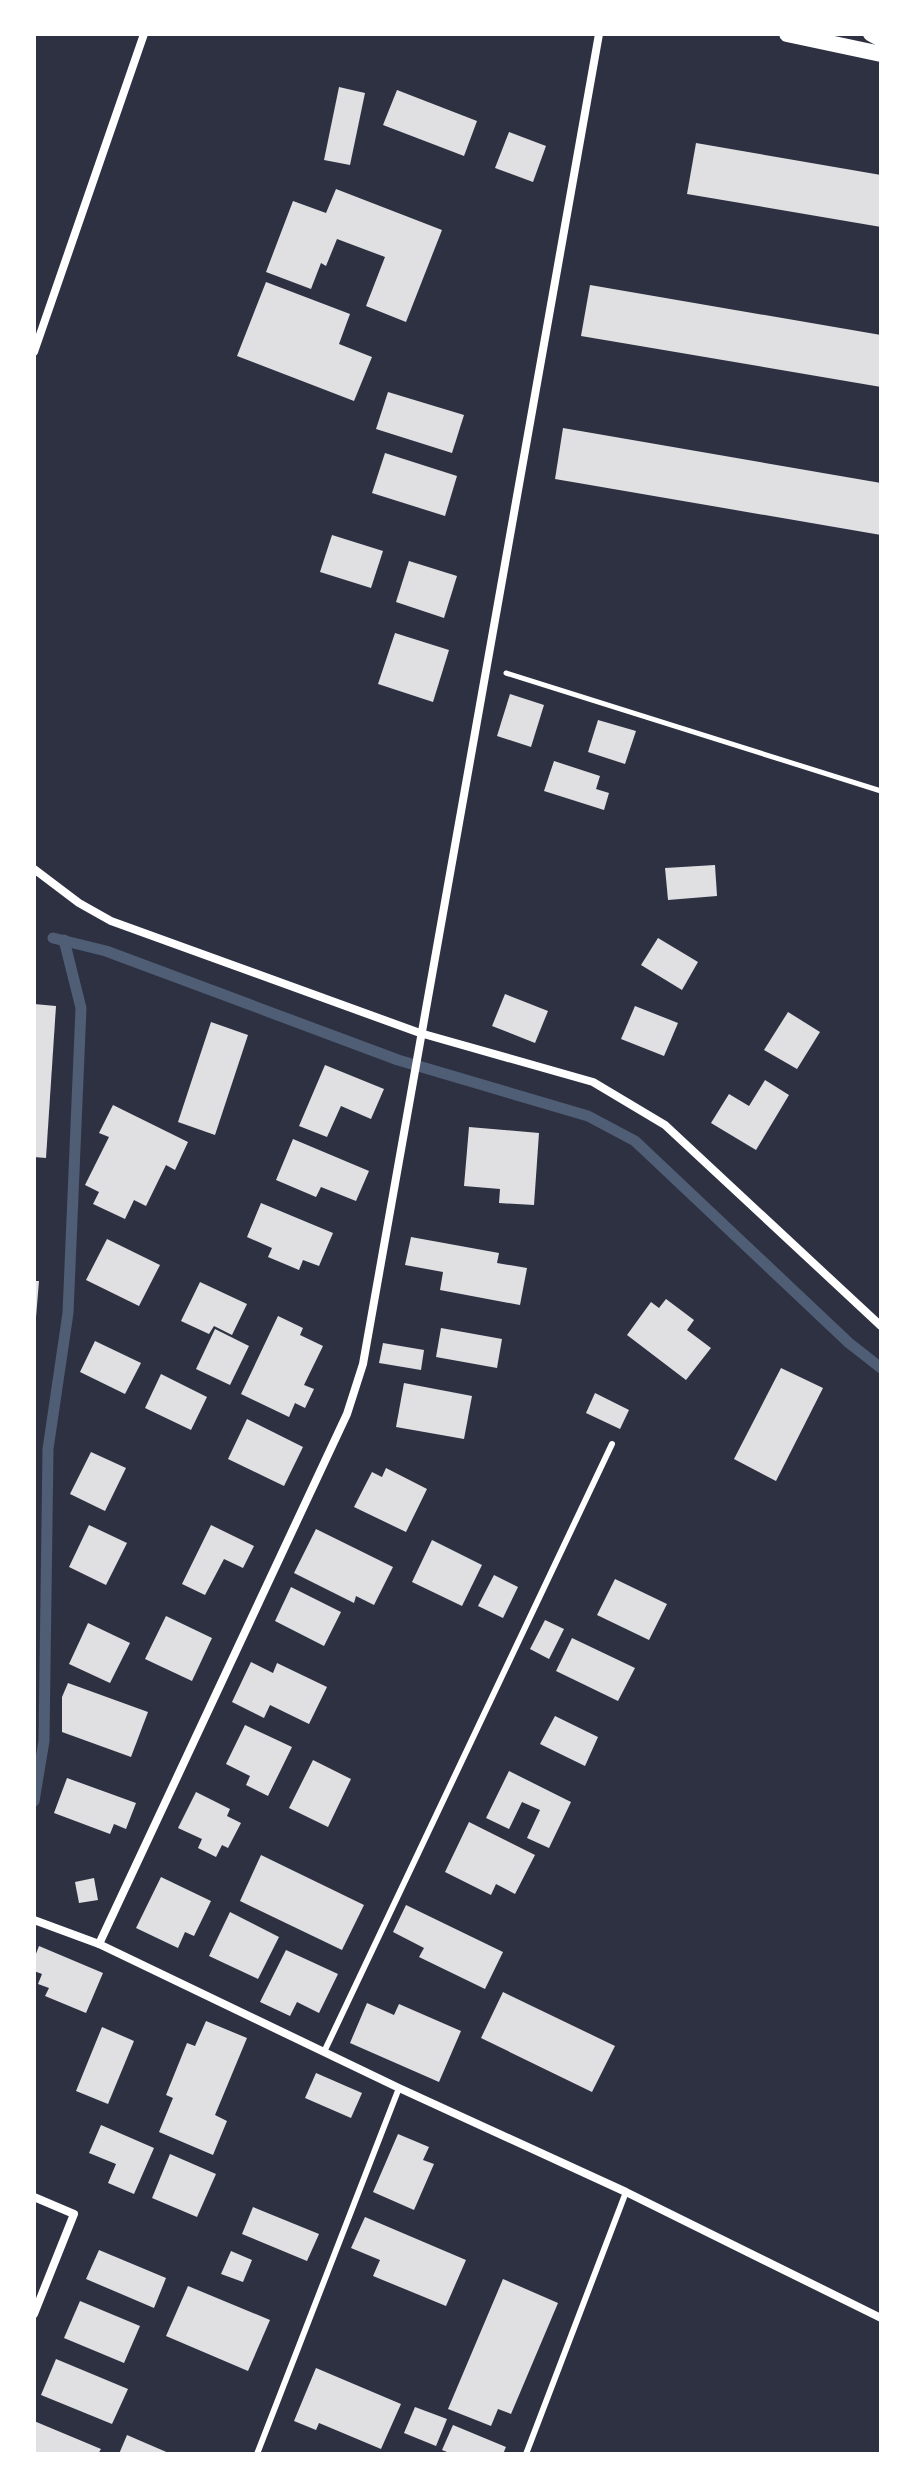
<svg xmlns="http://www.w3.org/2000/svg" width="915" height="2488" viewBox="0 0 915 2488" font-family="'Libre Baskerville',serif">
<rect width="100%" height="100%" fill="#2d3142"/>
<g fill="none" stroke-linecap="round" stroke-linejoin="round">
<g stroke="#4f5d75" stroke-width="11">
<polyline points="53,938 106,951 398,1060 588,1116 635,1141 849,1343 881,1368"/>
<polyline points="34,1801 44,1741 48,1449 68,1313 81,1008 64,940"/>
</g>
</g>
<g fill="#e0e0e3">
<polygon points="339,87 365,93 350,165 324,160"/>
<polygon points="397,90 477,121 464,156 383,125"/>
<polygon points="509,132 546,146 533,182 495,168"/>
<polygon points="696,143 881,175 881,227 687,194"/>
<polygon points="336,189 442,230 406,322 366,306 385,257 337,239 326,266 321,263 311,289 266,272 293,201 326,213"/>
<polygon points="266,282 350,314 339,344 372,357 354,401 237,356"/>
<polygon points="590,285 881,335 881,387 581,336"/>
<polygon points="388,392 464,415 452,453 376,429"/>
<polygon points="563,428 881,483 881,535 555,479"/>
<polygon points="385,453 457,476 445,516 372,493"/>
<polygon points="332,535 383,551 371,588 320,572"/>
<polygon points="409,561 457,576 444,618 396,602"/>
<polygon points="395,633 449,650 433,702 378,684"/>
<polygon points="510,694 544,705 531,747 497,736"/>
<polygon points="598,720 636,731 625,764 588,752"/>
<polygon points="554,761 600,776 596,789 609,793 604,810 544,791"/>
<polygon points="715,865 717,896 668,900 665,868"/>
<polygon points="658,938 698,962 682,990 641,965"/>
<polygon points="505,994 548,1011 535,1043 492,1026"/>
<polygon points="34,1004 56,1006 46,1158 34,1157"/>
<polygon points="635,1006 678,1023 664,1056 621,1039"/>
<polygon points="788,1012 820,1032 797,1069 764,1050"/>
<polygon points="211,1022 248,1035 215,1135 178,1122"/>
<polygon points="325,1065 384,1089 371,1119 341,1106 327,1137 299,1126"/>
<polygon points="765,1080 789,1095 756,1150 711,1123 729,1094 749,1106"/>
<polygon points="113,1105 188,1142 175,1170 166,1165 146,1206 134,1200 125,1219 93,1204 99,1192 85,1185 109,1137 99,1133"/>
<polygon points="469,1127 539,1133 534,1205 499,1203 500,1189 464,1186"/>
<polygon points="293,1139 369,1171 356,1201 321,1187 316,1197 276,1180"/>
<polygon points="261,1203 333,1233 319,1266 303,1260 299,1270 268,1257 272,1248 247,1237"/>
<polygon points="411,1237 499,1253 497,1263 527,1268 520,1305 440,1290 443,1272 405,1265"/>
<polygon points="107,1239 160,1265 139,1306 86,1280"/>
<polygon points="34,1281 39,1281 36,1317 34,1317"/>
<polygon points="200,1282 247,1304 232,1335 214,1326 209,1334 181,1321"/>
<polygon points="666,1299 694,1320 687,1330 711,1348 686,1380 627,1335 651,1302 659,1308"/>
<polygon points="278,1316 303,1328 300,1335 323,1346 304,1385 314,1389 305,1408 295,1403 289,1417 241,1394"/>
<polygon points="441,1328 502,1339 497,1368 436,1357"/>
<polygon points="215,1329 249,1346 230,1385 196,1369"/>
<polygon points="95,1341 141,1363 125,1394 80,1372"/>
<polygon points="383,1343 424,1350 421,1370 379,1363"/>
<polygon points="781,1368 823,1388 776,1481 734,1459"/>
<polygon points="161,1374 207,1397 191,1430 145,1408"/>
<polygon points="404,1383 472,1396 464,1439 396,1427"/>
<polygon points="595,1393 629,1410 620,1429 586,1413"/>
<polygon points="247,1419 303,1447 284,1486 228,1459"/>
<polygon points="91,1452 126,1468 105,1511 70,1494"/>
<polygon points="386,1468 427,1489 406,1532 354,1507 372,1472 382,1477"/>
<polygon points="89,1525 127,1543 106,1585 69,1567"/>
<polygon points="211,1525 254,1546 243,1568 224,1559 205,1595 182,1584"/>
<polygon points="316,1529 393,1567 374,1605 356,1596 354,1603 294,1573"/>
<polygon points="432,1540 482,1565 462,1606 412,1582"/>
<polygon points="494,1575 518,1587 503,1618 478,1606"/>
<polygon points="615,1579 667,1604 649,1640 597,1615"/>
<polygon points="291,1587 341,1612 324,1646 275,1621"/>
<polygon points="166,1616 212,1638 192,1681 145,1659"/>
<polygon points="545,1620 564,1629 549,1659 530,1649"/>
<polygon points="88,1623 130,1643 110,1683 69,1664"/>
<polygon points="572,1638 635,1668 618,1701 556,1671"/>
<polygon points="251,1662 273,1673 277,1663 327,1687 309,1724 270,1705 264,1718 232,1702"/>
<polygon points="68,1683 148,1712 131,1757 62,1732 62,1697"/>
<polygon points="555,1716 598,1737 585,1766 540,1744"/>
<polygon points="245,1725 292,1747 268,1796 246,1785 250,1776 226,1764"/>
<polygon points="313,1760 351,1779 328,1827 289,1808"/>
<polygon points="509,1771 571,1802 549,1848 527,1838 540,1810 522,1802 509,1829 486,1818"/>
<polygon points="67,1778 136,1803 126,1829 114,1824 110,1834 54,1813"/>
<polygon points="196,1792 230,1809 227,1816 241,1823 228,1848 222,1845 216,1857 198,1848 202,1839 178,1828"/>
<polygon points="469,1822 535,1855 515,1894 496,1884 491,1895 445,1872"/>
<polygon points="261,1855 364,1905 342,1950 240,1901"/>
<polygon points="161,1877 211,1901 194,1936 185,1932 178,1948 136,1928"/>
<polygon points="94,1878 98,1900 79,1903 75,1882"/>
<polygon points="406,1905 503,1952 485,1989 419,1957 424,1948 393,1932"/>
<polygon points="230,1912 279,1937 258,1979 209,1956"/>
<polygon points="39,1946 103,1973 86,2013 45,1996 49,1988 38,1984 42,1974 34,1971 34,1959"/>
<polygon points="286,1950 338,1974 319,2013 297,2002 290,2016 260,2002"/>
<polygon points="503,1992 615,2046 592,2092 481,2038"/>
<polygon points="367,2003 394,2015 399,2004 461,2031 439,2082 350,2043"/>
<polygon points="206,2021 247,2038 215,2115 227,2121 213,2155 159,2132 173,2098 166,2095 187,2043 195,2046"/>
<polygon points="102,2027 134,2041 108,2104 76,2091"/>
<polygon points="316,2073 362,2093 351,2118 305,2098"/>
<polygon points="101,2125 154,2148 134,2194 108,2183 116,2164 89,2153"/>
<polygon points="398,2134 429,2147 423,2160 434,2164 414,2210 373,2192"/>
<polygon points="170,2154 216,2174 197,2217 152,2198"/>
<polygon points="253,2207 319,2234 307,2261 242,2234"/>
<polygon points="365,2217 466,2260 446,2306 373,2276 380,2260 351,2248"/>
<polygon points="99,2250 166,2278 154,2308 86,2279"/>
<polygon points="231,2251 252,2260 243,2282 221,2274"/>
<polygon points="503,2279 558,2303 511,2414 498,2409 491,2426 448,2409"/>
<polygon points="188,2286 270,2320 248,2371 166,2336"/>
<polygon points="80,2301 140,2326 124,2363 64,2338"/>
<polygon points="56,2359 128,2389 112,2424 41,2395"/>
<polygon points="316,2368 401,2404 381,2449 319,2423 316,2430 294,2421"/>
<polygon points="415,2407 447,2419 436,2446 404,2433"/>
<polygon points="34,2421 101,2449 98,2454 34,2454"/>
<polygon points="453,2425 506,2447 503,2454 452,2454 442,2450"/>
<polygon points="127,2435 171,2454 119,2454"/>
</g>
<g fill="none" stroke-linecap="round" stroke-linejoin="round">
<polyline stroke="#fff" stroke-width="5" points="506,673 881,791"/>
<g stroke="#fff" stroke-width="6">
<polyline points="324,2052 612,1444"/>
<polyline points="257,2454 399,2088"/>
<polyline points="526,2454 626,2192"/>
</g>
<g stroke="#fff" stroke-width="8">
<polyline points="34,352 144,34"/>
<polyline points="34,869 79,903 111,921 420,1033 593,1082 665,1125 881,1326"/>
<polyline points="34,1920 99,1944 399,2088 626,2192 881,2318"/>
<polyline points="99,1944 347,1414 363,1364 599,34"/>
<polyline points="34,2197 74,2214 34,2314"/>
</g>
<polyline stroke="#fff" stroke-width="14" points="870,34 881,40"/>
<polyline stroke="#fff" stroke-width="16" points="787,34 881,54"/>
</g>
<rect width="915" height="2488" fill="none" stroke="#ffffff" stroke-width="72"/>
</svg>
